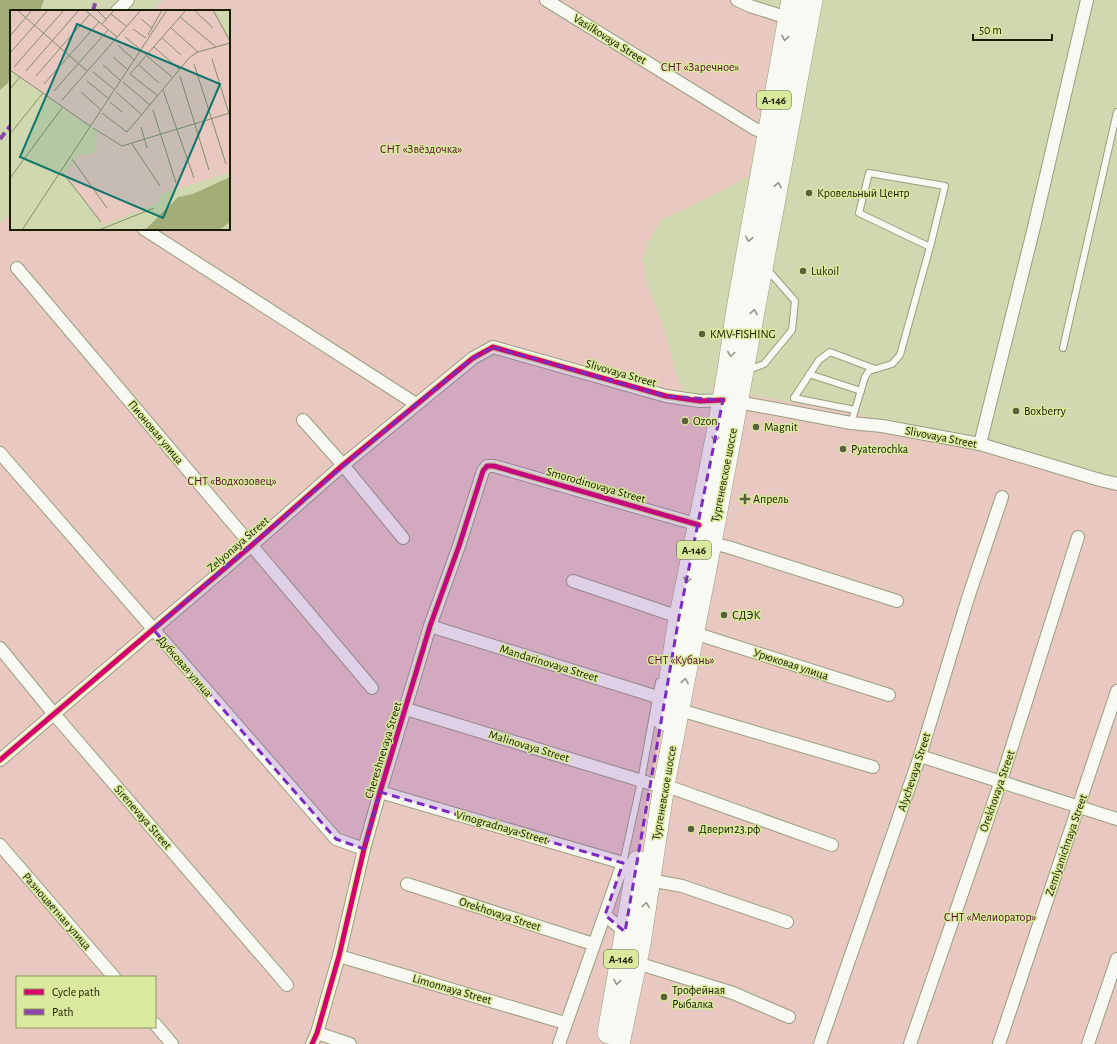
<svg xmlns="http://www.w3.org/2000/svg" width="1117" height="1044" viewBox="0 0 1117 1044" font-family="'Alegreya Sans',sans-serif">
<rect width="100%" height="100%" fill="#cfd8ae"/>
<path fill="#e8c8c0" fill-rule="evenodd" d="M162 0H747L777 21 749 176 694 205 662 219 649 240 642 260 647 283 666 334 675 370 684 393 711 394 712 386 725 390 925 427 1008 451 1117 478V1044H0V223L11 214V229H229V11H151ZM17 977H155V1027H17Z"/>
<polygon fill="#a2ad77" points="0,0 44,0 40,11 11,11 11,77 7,84 0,90"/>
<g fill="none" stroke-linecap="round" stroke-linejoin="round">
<g stroke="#999f7e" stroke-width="8">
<g id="lane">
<polyline points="1063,348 1117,112"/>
<polyline points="748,370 764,364 792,330 795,301 767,269"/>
<polyline points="809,374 861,391"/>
<polyline points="855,410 794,398 819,360 830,352 875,369"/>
<polyline points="851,423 865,377 869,371 892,364 900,355 930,247 859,213 869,173 945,186 930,247"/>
<polyline points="623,863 641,781 659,682"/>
</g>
</g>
<g stroke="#999f7e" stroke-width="14">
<g id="street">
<polyline points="546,0 755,129 768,134"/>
<polyline points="737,0 750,6 788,18"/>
<polyline points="117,11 128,0"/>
<polyline points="144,229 416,404"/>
<polyline points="17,268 372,688"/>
<polyline points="738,402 851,423 882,426 980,444 1100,480 1117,484"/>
<polyline points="303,420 343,465 403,538"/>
<polyline points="980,444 1035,223 1087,0"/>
<polyline points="0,453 336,839 364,849"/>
<polyline points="711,543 728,547 897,601"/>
<polyline points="573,581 679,617"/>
<polyline points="430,626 667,700"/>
<polyline points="694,633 889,695"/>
<polyline points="0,648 54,714 287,985"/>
<polyline points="406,709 652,784"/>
<polyline points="680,710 873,767"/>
<polyline points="920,756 1117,819"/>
<polyline points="0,760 252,545 343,465 473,358 493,347 666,396 700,401 723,400"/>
<polyline points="664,785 832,845"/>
<polyline points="380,792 623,863 559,1044"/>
<polyline points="0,845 114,977"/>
<polyline points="649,880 682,886 787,922"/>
<polyline points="407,884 593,944"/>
<polyline points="605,915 625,932"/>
<polyline points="339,956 565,1023"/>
<polyline points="637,963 733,993 789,1017"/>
<polyline points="155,1024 172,1044"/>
<polyline points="317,1033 350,1044"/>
<polyline points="312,1044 317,1033 339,956 364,849 380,792 430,626 459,546 483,471 487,466 494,466 699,525"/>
<polyline points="820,1044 920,756 968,598 1002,497"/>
<polyline points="910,1044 1001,781 1078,537"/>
<polyline points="999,1044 1117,691"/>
<polyline points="1088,1044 1117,959"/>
</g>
</g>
<g stroke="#999f7e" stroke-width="22">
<g id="highway">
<path d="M663 720C670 685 673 650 680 615 700 515 723 416 736 315L792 0"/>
<polyline points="608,1033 638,861"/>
<polyline points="619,1044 640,944 664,785 711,543 812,0"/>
</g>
</g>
<g stroke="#d0d3c6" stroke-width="2" stroke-dasharray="2 3" stroke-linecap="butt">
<polyline points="730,537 735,506"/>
<polyline points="672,551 674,562"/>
<polyline points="725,570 727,557"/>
</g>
<use href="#lane" stroke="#f8f9f3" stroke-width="6"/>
<use href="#street" stroke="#f8f9f3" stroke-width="12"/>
<use href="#highway" stroke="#f8f9f3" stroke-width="21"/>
<g stroke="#8e44ad" stroke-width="4" stroke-dasharray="8 4" stroke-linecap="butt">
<polyline points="93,11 96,0"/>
<polyline points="0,139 11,125"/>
</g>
<g stroke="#d9e99d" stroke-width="8">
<g id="cycleway">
<polyline points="0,760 252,545 343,465 473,358 493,347 666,396 700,401 723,400"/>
<polyline points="312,1044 317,1033 339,956 364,849 380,792 430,626 459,546 483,471 487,466 494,466 699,525"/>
</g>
</g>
<use href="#cycleway" stroke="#d6006c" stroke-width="5"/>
</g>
<defs><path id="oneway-chevron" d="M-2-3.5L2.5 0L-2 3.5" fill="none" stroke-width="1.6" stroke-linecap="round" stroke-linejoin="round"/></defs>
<g stroke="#939686">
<use href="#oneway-chevron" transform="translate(785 38) rotate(100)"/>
<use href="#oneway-chevron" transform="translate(778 185) rotate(-79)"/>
<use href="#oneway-chevron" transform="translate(749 239) rotate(100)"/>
<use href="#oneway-chevron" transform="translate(754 312) rotate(-79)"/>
<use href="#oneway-chevron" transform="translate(731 354) rotate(98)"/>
<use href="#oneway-chevron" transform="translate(715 439) rotate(101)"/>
<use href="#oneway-chevron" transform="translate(687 580) rotate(102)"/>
<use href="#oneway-chevron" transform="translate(685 681) rotate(-80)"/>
<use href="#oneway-chevron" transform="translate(646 905) rotate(-82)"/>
<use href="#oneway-chevron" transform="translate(617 982) rotate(100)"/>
</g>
<path fill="#7b2cbf" fill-opacity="0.2" stroke="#7b2cbf" stroke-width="3" stroke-dasharray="8 5" stroke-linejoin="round" d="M493 347 666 396 723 400 679 617 625 932 605 915 623 863 380 792 364 849 336 839 153 629 416 404 473 358Z"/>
<g fill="#585e3e" stroke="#d9e99d" stroke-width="1.5">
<circle cx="809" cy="193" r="4"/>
<circle cx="803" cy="271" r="4"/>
<circle cx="702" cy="334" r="4"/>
<circle cx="1016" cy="411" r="4"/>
<circle cx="685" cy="421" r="4"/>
<circle cx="756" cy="427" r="4"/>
<circle cx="843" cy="449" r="4"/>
<path d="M743 493h4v4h4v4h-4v4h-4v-4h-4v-4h4z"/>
<circle cx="724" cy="615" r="4"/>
<circle cx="691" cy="829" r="4"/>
<circle cx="664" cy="997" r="4"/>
</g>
<g text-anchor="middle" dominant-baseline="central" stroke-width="3" stroke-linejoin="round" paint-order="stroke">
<g fill="#d9e99d" stroke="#525a30" stroke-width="1">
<rect x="757" y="91" width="34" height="18" rx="3"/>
<rect x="677" y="541" width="34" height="18" rx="3"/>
<rect x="604" y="950" width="34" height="18" rx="3"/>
</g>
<g font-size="11" font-weight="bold" fill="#181d01">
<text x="774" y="100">А-146</text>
<text x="694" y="550">А-146</text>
<text x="621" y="959">А-146</text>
</g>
<g font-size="12" fill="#181d01" stroke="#d9e99d">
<text transform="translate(610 39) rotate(32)">Vasilkovaya Street</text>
<text transform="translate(621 373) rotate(16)">Slivovaya Street</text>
<text transform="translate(156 432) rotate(50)">Пионовая улица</text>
<text transform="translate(941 437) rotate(11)">Slivovaya Street</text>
<text transform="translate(724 475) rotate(-79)">Тургеневское шоссе</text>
<text transform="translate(596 485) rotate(16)">Smorodinovaya Street</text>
<text transform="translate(238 544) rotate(-41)">Zelyonaya Street</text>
<text transform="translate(549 663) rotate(17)">Mandarinovaya Street</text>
<text transform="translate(791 664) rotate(18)">Урюковая улица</text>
<text transform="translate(185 666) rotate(49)">Дубковая улица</text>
<text transform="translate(529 746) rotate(17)">Malinovaya Street</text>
<text transform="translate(383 750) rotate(-73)">Chereshnevaya Street</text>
<text transform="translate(914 772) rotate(-72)">Alychevaya Street</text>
<text transform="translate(997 791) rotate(-71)">Orekhovaya Street</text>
<text transform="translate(664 793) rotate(-80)">Тургеневское шоссе</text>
<text transform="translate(143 817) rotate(49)">Sirenevaya Street</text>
<text transform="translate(502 827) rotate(16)">Vinogradnaya Street</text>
<text transform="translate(1066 845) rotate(-71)">Zemlyanichnaya Street</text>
<text transform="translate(57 911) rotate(49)">Разноцветная улица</text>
<text transform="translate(500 914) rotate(18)">Orekhovaya Street</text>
<text transform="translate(452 989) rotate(16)">Limonnaya Street</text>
</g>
<g font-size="12" fill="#580c30" stroke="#d9e99d">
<text x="700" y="67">СНТ «Заречное»</text>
<text x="421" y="149">СНТ «Звёздочка»</text>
<text x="232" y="481">СНТ «Водхозовец»</text>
<text x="681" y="660">СНТ «Кубань»</text>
<text x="990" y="917">СНТ «Мелиоратор»</text>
</g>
<g font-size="12" fill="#181d01" stroke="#d9e99d" text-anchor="start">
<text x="817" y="193">Кровельный Центр</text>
<text x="811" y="271">Lukoil</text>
<text x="710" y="334">KMV-FISHING</text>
<text x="1024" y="411">Boxberry</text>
<text x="693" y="421">Ozon</text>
<text x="764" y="427">Magnit</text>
<text x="851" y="449">Pyaterochka</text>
<text x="753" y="499">Апрель</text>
<text x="732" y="615">СДЭК</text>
<text x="699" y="829">Двери123.рф</text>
<text x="672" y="990">Трофейная<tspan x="672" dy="14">Рыбалка</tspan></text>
</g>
</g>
<g transform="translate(10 10)">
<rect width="220" height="220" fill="#cfd8ae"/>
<path d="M0 0H203L220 29V162L148 185 150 192 93 215 55 163 67 145 81 144 85 140 87 121 58 103 0 60Z" fill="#e8c8c0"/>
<path d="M220 167V212L209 220H135L168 187 183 184Z" fill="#a2ad77"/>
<path fill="none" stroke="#868d69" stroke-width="1" d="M7 0 77 61M75 0 107 27M87 0 96 9M184 0 203 18M203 0 220 31M101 4 116 16M170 7 206 37M131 9 142 18M92 14 104 0M161 18 188 42M123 19 136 28M138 25 152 0M0 26 22 0M115 27 131 40M152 28 171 45M108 35 124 50M144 37 169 59M0 43 38 0M137 46 162 67M103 47 118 60M202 49 220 107M184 54 216 154M93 55 111 71M129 55 149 73M4 57 54 0M0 60 80 116M16 61 69 0M83 62 105 80M26 66 80 4M170 66 199 160M77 71 99 89M113 72 140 95M34 74 89 12M0 79 10 67M153 80 184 168M44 81 98 20M71 82 91 100M106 82 132 105M148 86 120 64 176 0M52 90 131 0M100 92 112 102M143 100 166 173M92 103 117 122 180 47 188 42 220 33M131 117 137 138M83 118 112 136 220 103M0 124 33 83M122 134 150 176M62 149 97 198M53 163 91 212M0 168 52 98M12 220 157 0M89 220 144 198"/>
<path fill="#0f766e" fill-opacity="0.15" stroke="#0f766e" stroke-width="2" d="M67 14 210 74 153 208 10 147Z"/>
<rect width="220" height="220" fill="none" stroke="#181d01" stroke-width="2"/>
</g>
<rect x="16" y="976" width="140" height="52" fill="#d9e99d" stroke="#8c975f"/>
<rect x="24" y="989" width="20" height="6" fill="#d6006c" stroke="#8c975f"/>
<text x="52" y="996" font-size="12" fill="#181d01">Cycle path</text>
<rect x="24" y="1009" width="20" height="6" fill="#8e44ad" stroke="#8c975f"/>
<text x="52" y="1016" font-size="12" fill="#181d01">Path</text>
<path d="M973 34v6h79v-6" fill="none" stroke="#181d01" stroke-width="2"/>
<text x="979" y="34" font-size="12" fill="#181d01" stroke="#d9e99d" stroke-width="3" paint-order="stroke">50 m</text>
</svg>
